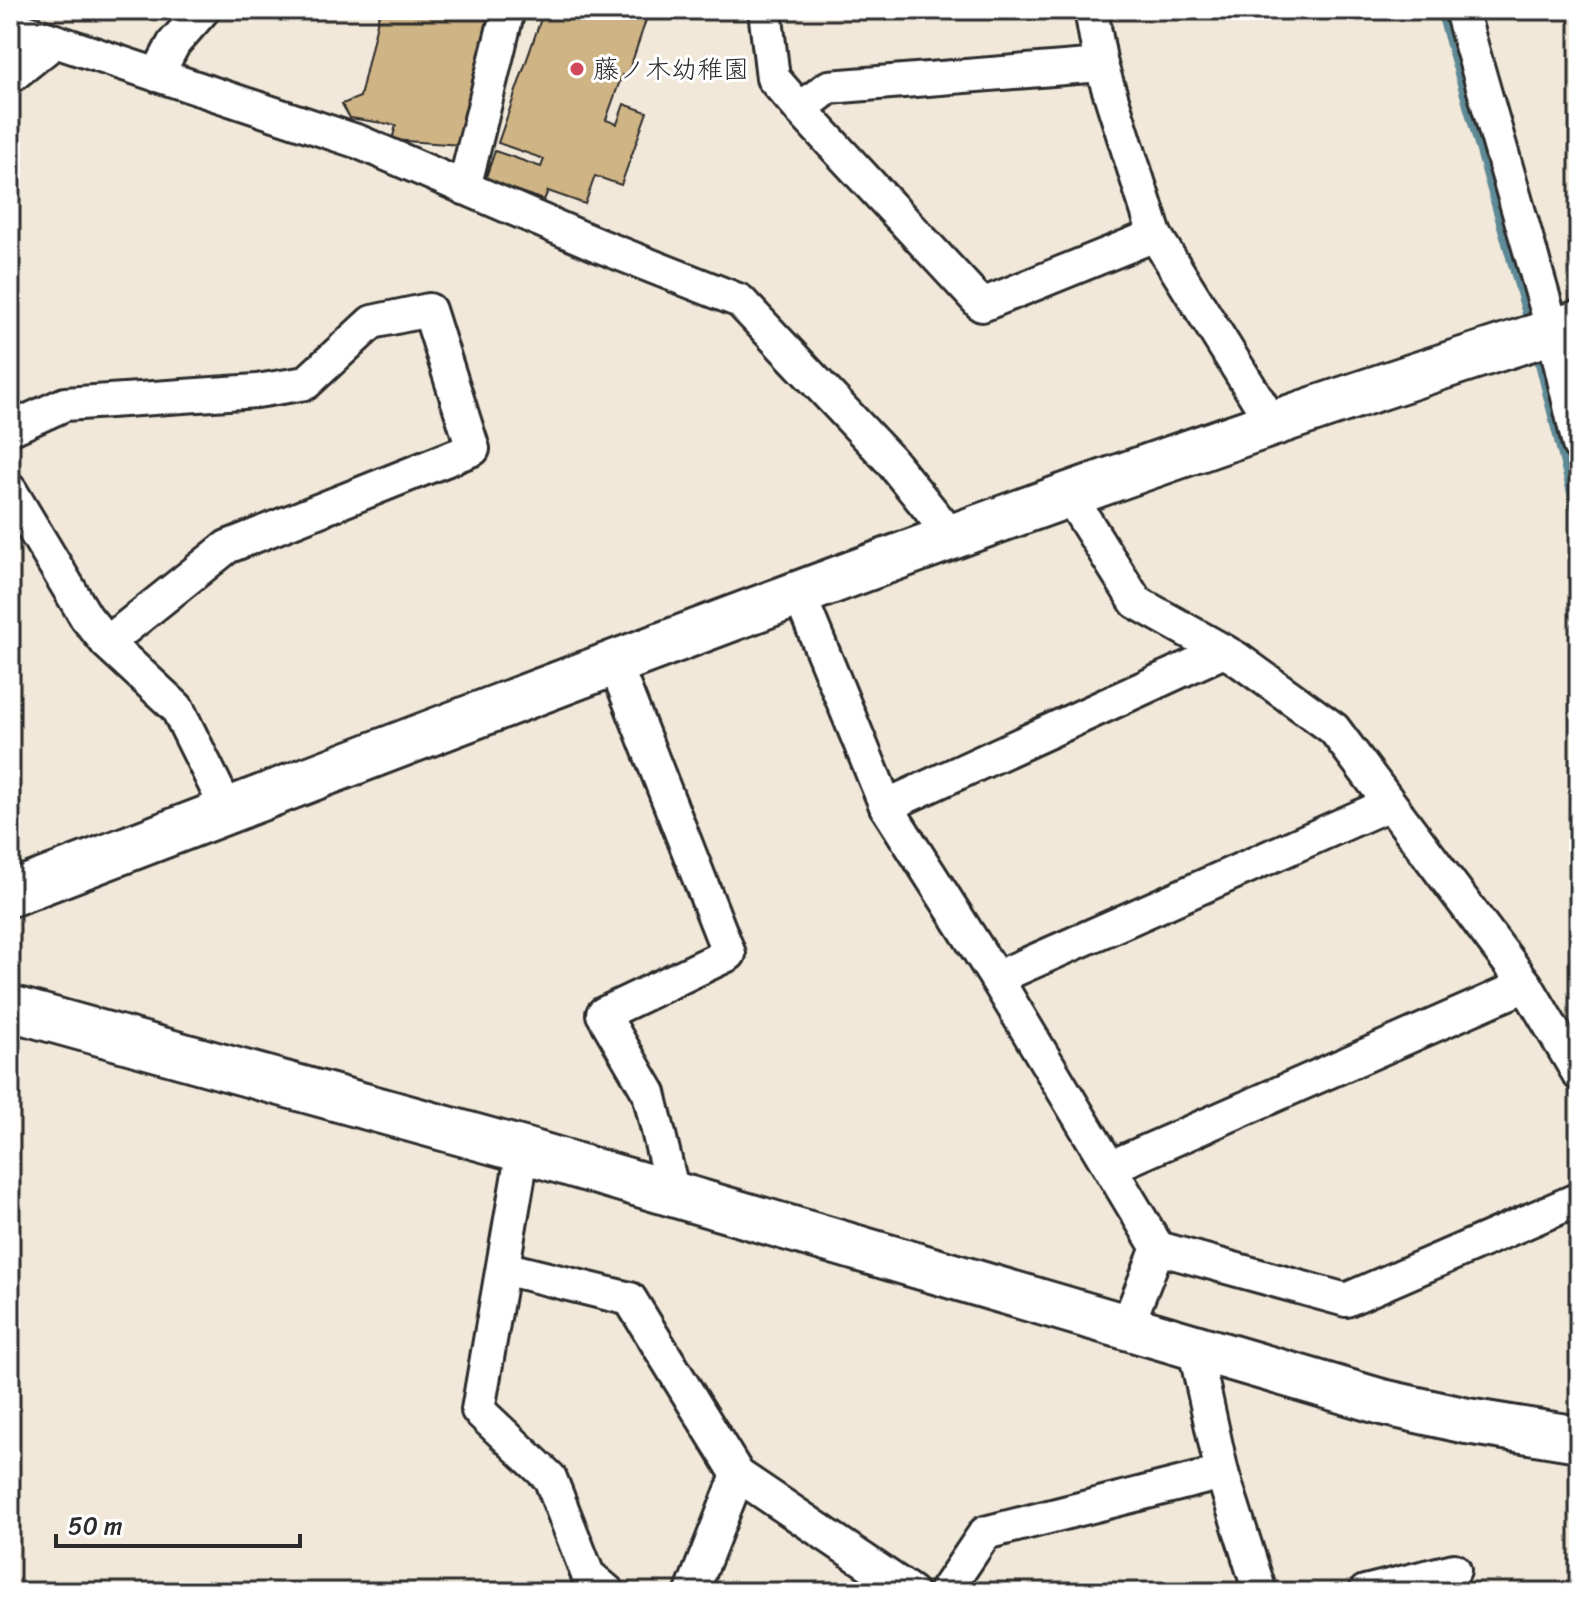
<svg xmlns="http://www.w3.org/2000/svg" width="1589" height="1602" viewBox="0 0 1589 1602" font-family="Sriracha,'Klee One',sans-serif">
<rect width="100%" height="100%" fill="#f1e8da"/>
<filter id="ink" filterUnits="userSpaceOnUse"><feTurbulence type="fractalNoise" baseFrequency=".0125" numOctaves="2"/><feDisplacementMap in="SourceGraphic" scale="16" xChannelSelector="R" yChannelSelector="G"/><feConvolveMatrix kernelMatrix="1 2 1 2 8 2 1 2 1" color-interpolation-filters="sRGB"/></filter>
<g filter="url(#ink)">
<g fill="none" stroke-linecap="round" stroke-linejoin="round">
<g stroke="#5d8a96" stroke-width="10">
<polyline points="1441,10 1531,328"/>
<polyline points="1536,347 1579,521"/>
</g>
</g>
<g fill="#cfb485" stroke="#2b2b2b" stroke-width="2">
<polygon points="380,10 489,10 461,145 392,140 396,125 350,118 342,104 360,97"/>
<polygon points="544,10 615,10 646,20 627,77 622,75 606,120 617,124 624,104 647,112 621,185 595,176 585,204 548,191 544,200 485,180 495,151 541,167 544,159 498,143"/>
</g>
<g fill="none" stroke-linecap="round" stroke-linejoin="round">
<g stroke="#2b2b2b" stroke-width="38">
<g id="street">
<polyline points="765,10 773,78 800,109"/>
<polyline points="1091,10 1101,65 1155,235 1271,421"/>
<polyline points="1461,10 1553,331 1579,445"/>
<polyline points="10,26 359,142 598,245 740,301 890,460 952,537"/>
<polyline points="1101,65 829,87 800,109 982,305 1155,235"/>
<polyline points="157,75 174,43 203,10"/>
<polyline points="10,77 54,42"/>
<polyline points="464,188 508,10"/>
<polyline points="10,429 65,404 257,391 306,383 372,322 429,310 473,449 227,547 107,643"/>
<polyline points="10,490 86,617 107,643 177,708 228,811"/>
<polyline points="1068,493 1136,602 1236,658 1334,729 1526,985 1579,1074"/>
<polyline points="799,594 886,806 996,978 1158,1248 1127,1326"/>
<polyline points="615,664 729,954 603,1014 649,1093 673,1193"/>
<polyline points="886,806 1224,651"/>
<polyline points="996,978 1389,804"/>
<polyline points="523,1150 478,1410 550,1478 588,1575 608,1592"/>
<polyline points="1111,1167 1526,985"/>
<polyline points="1158,1248 1346,1300 1579,1199"/>
<polyline points="503,1268 630,1299 738,1475 911,1592"/>
<polyline points="1194,1346 1222,1473 1260,1592"/>
<polyline points="692,1592 738,1475"/>
<polyline points="945,1592 985,1533 1222,1473"/>
<polyline points="1365,1592 1454,1570"/>
</g>
</g>
<g stroke="#2b2b2b" stroke-width="50">
<g id="secondary">
<path d="M10 894C530 696 1048 489 1579 323"/>
<polyline points="10,1008 523,1150 1382,1402 1467,1421 1579,1439"/>
</g>
</g>
<use href="#street" stroke="#fff" stroke-width="32"/>
<use href="#secondary" stroke="#fff" stroke-width="44"/>
</g>
</g>
<circle fill="#d1495b" stroke="#fff" stroke-width="3" cx="577" cy="69" r="8"/>
<g text-anchor="middle" dominant-baseline="central" stroke-width="6" stroke-linejoin="round" paint-order="stroke">
<g font-size="26" fill="#2b2b2b" stroke="#fff" text-anchor="start">
<text x="593" y="69">藤ノ木幼稚園</text>
</g>
</g>
<rect width="1589" height="1602" fill="none" stroke="#fff" stroke-width="40"/>
<rect x="20" y="20" width="1549" height="1562" fill="none" stroke="#2b2b2b" stroke-width="3" filter="url(#ink)"/>
<path d="M56 1534v12h244v-12" fill="none" stroke="#2b2b2b" stroke-width="4"/>
<text x="68" y="1534" font-size="24" fill="#2b2b2b" stroke="#ffffff" stroke-width="6" paint-order="stroke">50 m</text>
</svg>
